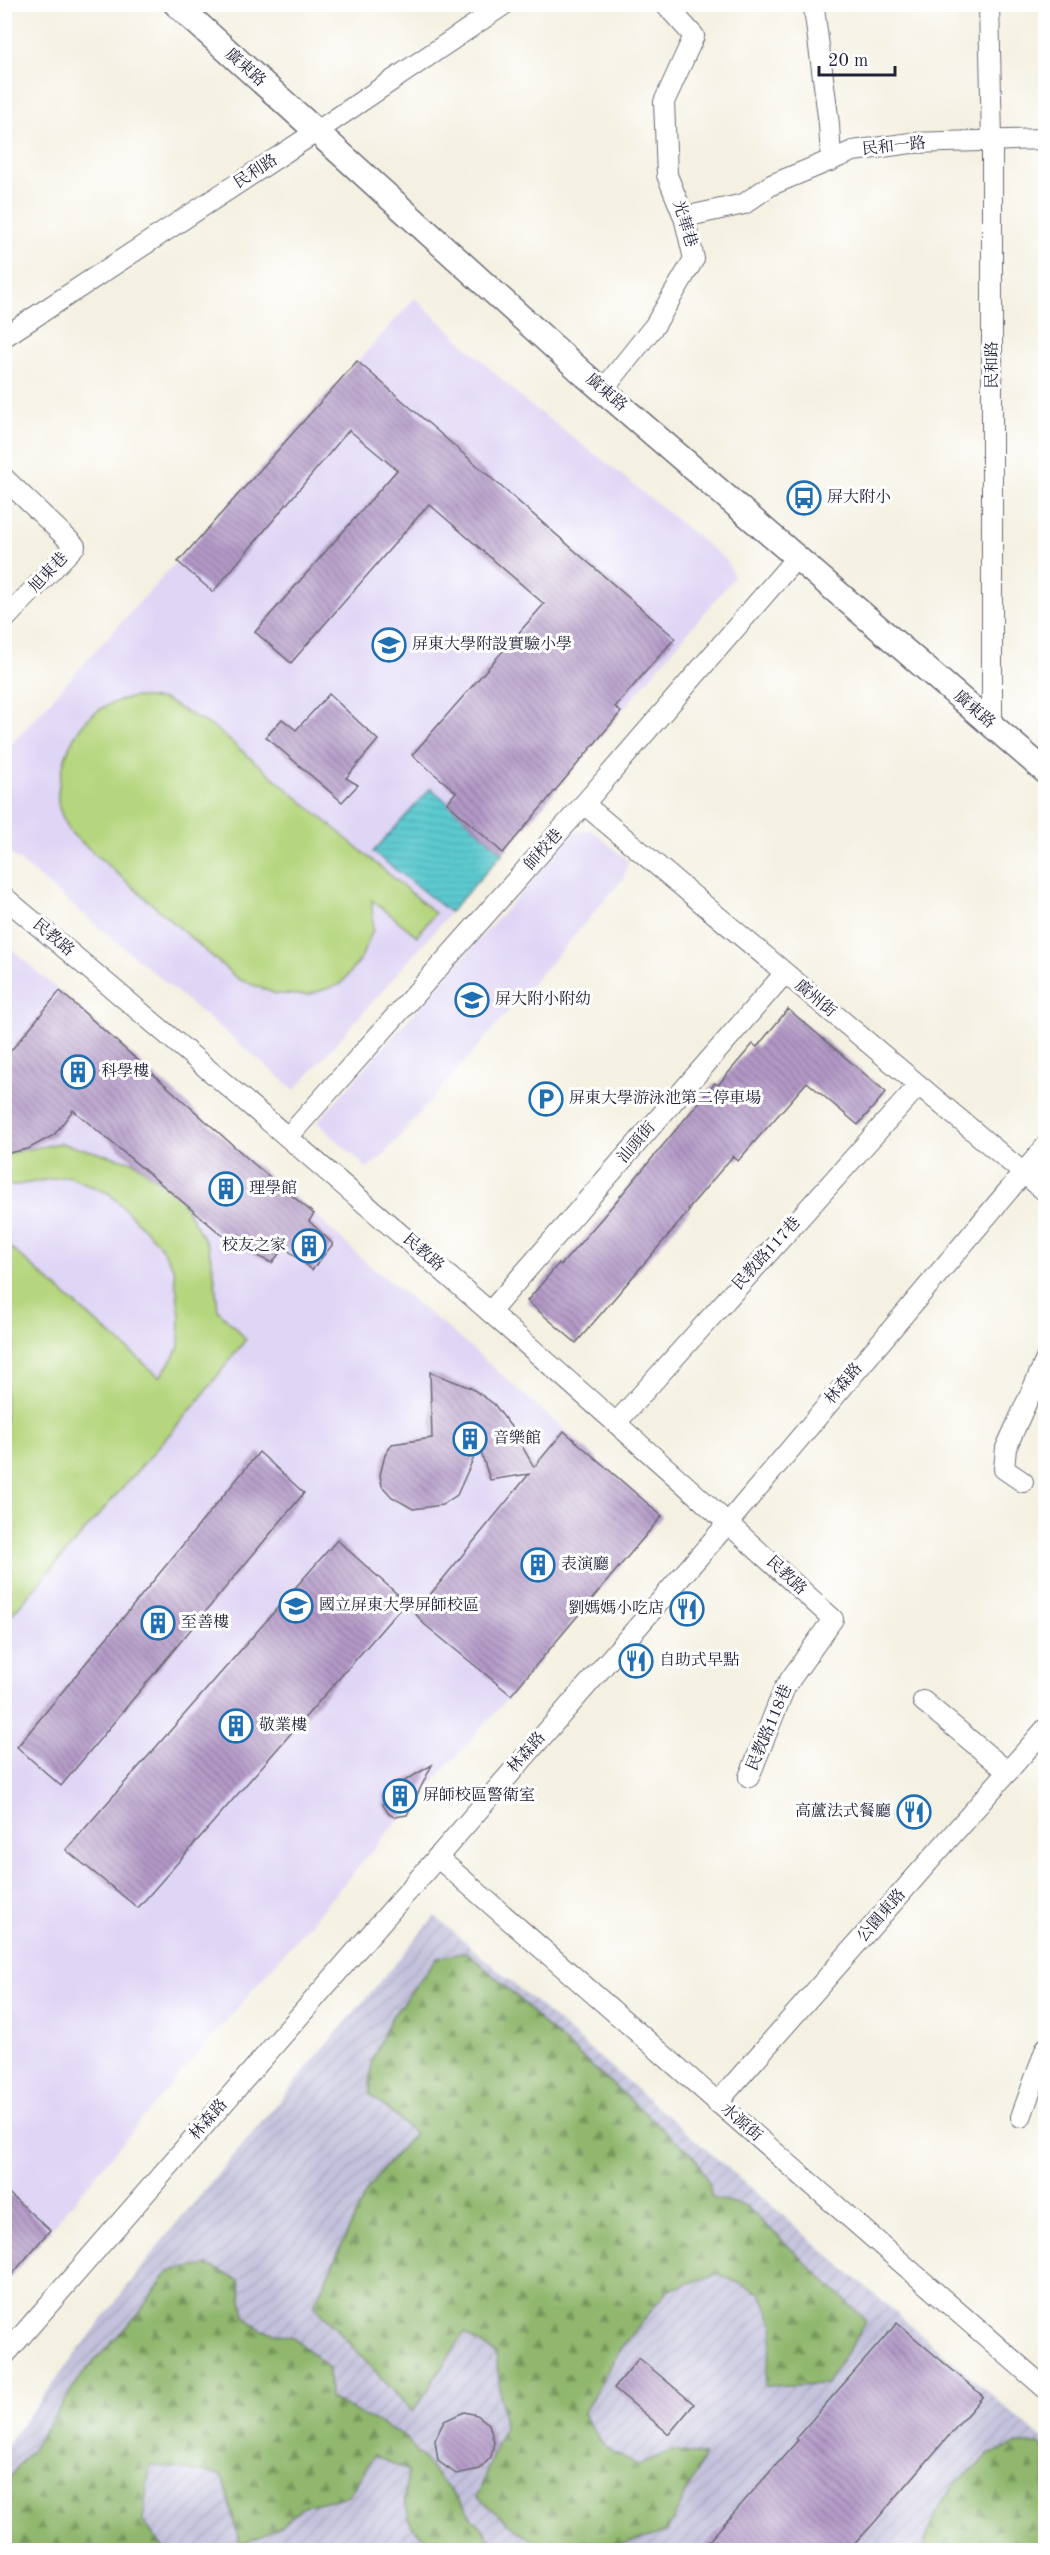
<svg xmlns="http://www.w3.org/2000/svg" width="1050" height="2555" viewBox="0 0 1050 2555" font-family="'Old Standard TT','Noto Serif TC',serif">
<defs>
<pattern id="industrial-furrows" width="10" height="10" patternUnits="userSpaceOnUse" patternTransform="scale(1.5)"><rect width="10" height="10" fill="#c3c1db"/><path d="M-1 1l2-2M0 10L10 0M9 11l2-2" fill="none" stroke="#a7a6bd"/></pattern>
<pattern id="forest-firs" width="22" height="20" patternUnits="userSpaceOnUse" patternTransform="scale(1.5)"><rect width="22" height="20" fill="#90b76d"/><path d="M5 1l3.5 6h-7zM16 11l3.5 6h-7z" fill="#75945b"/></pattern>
<pattern id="water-rules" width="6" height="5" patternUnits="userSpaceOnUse" patternTransform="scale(1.5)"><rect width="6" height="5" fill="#5ccad0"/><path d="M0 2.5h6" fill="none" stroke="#50adb4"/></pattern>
<pattern id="building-back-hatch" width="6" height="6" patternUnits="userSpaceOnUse" patternTransform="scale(1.5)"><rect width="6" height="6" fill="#b299c6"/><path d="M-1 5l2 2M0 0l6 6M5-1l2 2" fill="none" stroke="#907ca2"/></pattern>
</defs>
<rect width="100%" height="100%" fill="#fff"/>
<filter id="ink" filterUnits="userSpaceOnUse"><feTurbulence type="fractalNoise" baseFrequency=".0167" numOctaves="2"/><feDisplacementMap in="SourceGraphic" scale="12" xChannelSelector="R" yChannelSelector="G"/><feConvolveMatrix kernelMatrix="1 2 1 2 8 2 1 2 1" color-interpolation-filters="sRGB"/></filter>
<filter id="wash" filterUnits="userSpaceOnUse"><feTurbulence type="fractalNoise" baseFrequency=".008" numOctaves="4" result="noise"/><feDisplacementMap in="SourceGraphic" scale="24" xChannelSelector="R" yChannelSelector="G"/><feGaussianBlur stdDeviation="1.35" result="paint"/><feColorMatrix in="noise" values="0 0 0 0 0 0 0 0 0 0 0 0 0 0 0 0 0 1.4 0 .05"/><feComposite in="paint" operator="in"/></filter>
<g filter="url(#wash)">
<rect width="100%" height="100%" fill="#f4f1e2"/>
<g fill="#dfd5f5">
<polygon points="415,298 526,402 608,464 727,561 734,577 503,853 295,1090 5,849 5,751"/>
<polygon points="592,830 628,861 624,878 380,1159 367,1168 317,1122 574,833"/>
<polygon points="5,943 254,1164 314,1214 369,1265 462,1340 662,1516 511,1695 396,1823 148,2112 5,2284"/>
</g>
<polygon fill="url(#industrial-furrows)" points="435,1916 1045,2441 1045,2550 5,2550 4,2448 166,2236"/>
<g fill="#b5d67e" stroke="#6c7c5c" stroke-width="1.5">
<path d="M136 697 165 700 216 729 435 913 417 936 372 900 373 930 360 960 341 984 308 995 276 994 238 979 71 833C67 825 61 816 59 807 56 798 59 784 61 775 69 732 91 703 136 697Z"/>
<polygon points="60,1143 134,1162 180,1198 208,1246 214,1272 218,1310 246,1339 195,1405 5,1622 5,1243 160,1377 179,1348 180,1316 174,1269 159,1244 110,1194 68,1176 5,1187 5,1154"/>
</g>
<g fill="url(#forest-firs)" stroke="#596c54" stroke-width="1.5">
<path d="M467 1952 526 2005 539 2020 695 2157 709 2183 712 2198 746 2206 867 2321 826 2384 765 2386 774 2325 761 2293 718 2274 668 2290 619 2351 583 2414 605 2447 638 2465 673 2450 704 2456 667 2532C630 2542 591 2555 553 2550 537 2548 491 2509 477 2497L504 2426 496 2354 464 2333 413 2412 314 2305 368 2188 414 2133 370 2094 371 2062 391 2018 437 1958Z"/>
<polygon points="208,2265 239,2280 245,2317 262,2330 293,2337 329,2368 330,2399 403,2435 500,2550 440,2550 412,2527 404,2499 408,2471 374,2455 349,2496 304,2506 281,2527 240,2545 222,2475 150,2465 143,2521 165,2550 5,2550 5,2483 35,2445 84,2372 138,2314 169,2271"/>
<polygon points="1016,2444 1039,2444 1045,2450 1045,2550 924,2550 928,2531 953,2485 979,2465 988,2455"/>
</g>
<polygon fill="url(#water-rules)" stroke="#3f7686" stroke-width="1.5" points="431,788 503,853 450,912 373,852"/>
<g id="blocks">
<g fill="url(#building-back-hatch)">
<polygon points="357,361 675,638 615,707 621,712 503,853 447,803 456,792 412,755 544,604 429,504 291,663 255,632 397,470 349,430 213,592 178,562"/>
<polygon points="329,694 378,740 346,778 358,785 342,802 266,737 282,719 296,730"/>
<polygon points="60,991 254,1164 314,1214 309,1221 333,1244 312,1270 284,1247 272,1263 234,1245 73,1110 54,1135 28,1149 4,1154 4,1059"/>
<polygon points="788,1009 886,1092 858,1125 807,1082 738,1161 733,1156 688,1209 690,1210 576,1343 527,1301 559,1263 561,1265 602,1218 715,1083 718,1085 753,1044 757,1047"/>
<polygon points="430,1372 471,1388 494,1404 511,1427 534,1467 564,1431 662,1516 511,1695 424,1624 415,1613 529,1474 490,1480 479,1446 457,1495 442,1505 413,1509 392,1497 382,1486 380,1475 385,1455 392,1444 432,1438"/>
<polygon points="259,1452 304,1493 61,1786 17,1747"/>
<polygon points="337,1540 406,1602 138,1908 66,1850"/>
<polygon points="432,1765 407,1815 394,1817 389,1814 383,1805 384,1793"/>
<polygon points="4,2189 50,2230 4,2284"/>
<polygon points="897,2323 983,2396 873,2524 849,2550 701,2550 798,2440 796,2438"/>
<polygon points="639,2358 694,2404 669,2434 614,2388"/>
<polygon points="464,2412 477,2415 489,2424 494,2442 491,2457 480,2469 456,2474 438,2461 435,2440 444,2421"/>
</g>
</g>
</g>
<g filter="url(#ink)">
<use href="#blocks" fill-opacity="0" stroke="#6c6a75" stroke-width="1.5"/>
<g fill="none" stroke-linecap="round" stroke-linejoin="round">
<g stroke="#6c6a75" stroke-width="22">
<g id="minor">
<polyline points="989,4 992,141 992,726"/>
<polyline points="814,8 829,124 831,161"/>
<polyline points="684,217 744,204 771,185 853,151 911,143 1046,139"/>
<polyline points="4,337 316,132 505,4"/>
<polyline points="603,390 655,325 694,259 684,217 667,175 664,102 694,36 665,4"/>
<polyline points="4,478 75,546 4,620"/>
<polyline points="584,804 1046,1192"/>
<path d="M4 897C285 1133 563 1371 833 1619L785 1687 749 1777"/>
<polyline points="288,1137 584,804 796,558"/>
<polyline points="490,1312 785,973"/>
<polyline points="616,1423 918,1086"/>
<polyline points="1023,1482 1004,1469 1006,1448 1046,1359"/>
<polyline points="923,1701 1008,1772"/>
<polyline points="437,1857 1046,2389"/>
<polyline points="717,2103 1046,1728"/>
<polyline points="1021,2117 1046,2048"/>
<polyline points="4,2356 728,1523 1046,1146"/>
</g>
</g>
<g stroke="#6c6a75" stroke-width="27">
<polyline id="tertiary" points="176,4 586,376 1046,772"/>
</g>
<use href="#minor" stroke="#fff" stroke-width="20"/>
<use href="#tertiary" stroke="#fff" stroke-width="24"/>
</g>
</g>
<defs>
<g id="bus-ring" transform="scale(1.725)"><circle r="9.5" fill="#fff" stroke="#1f6fb2" stroke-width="1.5"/><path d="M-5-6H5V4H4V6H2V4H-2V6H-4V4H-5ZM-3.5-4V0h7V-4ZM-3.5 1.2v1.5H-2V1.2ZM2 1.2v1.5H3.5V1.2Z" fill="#1f6fb2"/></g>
<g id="school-ring" transform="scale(1.725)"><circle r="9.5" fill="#fff" stroke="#1f6fb2" stroke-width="1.5"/><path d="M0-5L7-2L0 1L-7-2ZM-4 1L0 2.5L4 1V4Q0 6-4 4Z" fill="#1f6fb2"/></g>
<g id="building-ring" transform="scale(1.725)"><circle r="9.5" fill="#fff" stroke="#1f6fb2" stroke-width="1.5"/><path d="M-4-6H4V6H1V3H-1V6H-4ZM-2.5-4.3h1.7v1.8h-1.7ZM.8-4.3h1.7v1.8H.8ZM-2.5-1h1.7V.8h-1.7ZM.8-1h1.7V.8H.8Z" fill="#1f6fb2"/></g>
<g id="parking-ring" transform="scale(1.725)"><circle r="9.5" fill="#fff" stroke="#1f6fb2" stroke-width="1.5"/><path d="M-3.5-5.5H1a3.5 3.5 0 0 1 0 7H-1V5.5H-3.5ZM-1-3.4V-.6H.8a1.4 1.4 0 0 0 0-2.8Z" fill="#1f6fb2"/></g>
<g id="university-ring" transform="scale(1.725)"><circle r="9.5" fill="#fff" stroke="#1f6fb2" stroke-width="1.5"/><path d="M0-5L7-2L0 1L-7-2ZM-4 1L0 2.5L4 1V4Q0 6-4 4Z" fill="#1f6fb2"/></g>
<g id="restaurant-ring" transform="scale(1.725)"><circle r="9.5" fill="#fff" stroke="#1f6fb2" stroke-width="1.5"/><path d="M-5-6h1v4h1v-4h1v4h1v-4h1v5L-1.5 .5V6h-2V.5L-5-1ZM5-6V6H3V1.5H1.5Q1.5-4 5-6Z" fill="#1f6fb2"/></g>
</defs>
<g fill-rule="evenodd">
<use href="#bus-ring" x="804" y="498"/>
<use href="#school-ring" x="389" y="645"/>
<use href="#school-ring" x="472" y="1000"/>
<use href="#building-ring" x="78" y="1072"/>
<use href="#parking-ring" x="546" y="1099"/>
<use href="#building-ring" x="226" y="1189"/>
<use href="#building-ring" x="309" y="1246"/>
<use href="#building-ring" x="470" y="1439"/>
<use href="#building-ring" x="538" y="1565"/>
<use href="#university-ring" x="296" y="1606"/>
<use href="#restaurant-ring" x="687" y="1609"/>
<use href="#building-ring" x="158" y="1623"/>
<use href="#restaurant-ring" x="636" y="1661"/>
<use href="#building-ring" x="236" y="1726"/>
<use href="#building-ring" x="400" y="1796"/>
<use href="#restaurant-ring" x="914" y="1812"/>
</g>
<g text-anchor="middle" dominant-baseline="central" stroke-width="6" stroke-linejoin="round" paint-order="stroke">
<g font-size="16" fill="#22223b" stroke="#fff">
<text transform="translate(245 68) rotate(42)">廣東路</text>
<text transform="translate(894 147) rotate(-6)">民和一路</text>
<text transform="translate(256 172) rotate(-33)">民利路</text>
<text transform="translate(684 224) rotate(73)">光華巷</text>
<text transform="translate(993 365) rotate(-90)">民和路</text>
<text transform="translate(606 393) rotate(41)">廣東路</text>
<text transform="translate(49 573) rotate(-47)">旭東巷</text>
<text transform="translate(974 710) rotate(41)">廣東路</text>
<text transform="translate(544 850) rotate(-48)">師校巷</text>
<text transform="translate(53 938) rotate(40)">民教路</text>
<text transform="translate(815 999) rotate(40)">廣州街</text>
<text transform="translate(637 1143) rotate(-49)">汕頭街</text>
<text transform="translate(423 1253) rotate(41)">民教路</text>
<text transform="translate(767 1254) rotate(-48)">民教路117巷</text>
<text transform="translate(844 1384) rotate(-50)">林森路</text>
<text transform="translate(786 1576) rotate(43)">民教路</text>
<text transform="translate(770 1728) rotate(-67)">民教路118巷</text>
<text transform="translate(527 1753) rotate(-49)">林森路</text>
<text transform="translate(882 1916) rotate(-49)">公園東路</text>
<text transform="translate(209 2120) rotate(-49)">林森路</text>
<text transform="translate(741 2123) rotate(41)">水源街</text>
</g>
<g font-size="16" fill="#22223b" stroke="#fff" text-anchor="start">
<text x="827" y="498">屏大附小</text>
<text x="412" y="645">屏東大學附設實驗小學</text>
<text x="495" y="1000">屏大附小附幼</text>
<text x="101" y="1072">科學樓</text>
<text x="569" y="1099">屏東大學游泳池第二停車場</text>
<text x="249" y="1189">理學館</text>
<text x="286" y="1246" text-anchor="end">校友之家</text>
<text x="493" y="1439">音樂館</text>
<text x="561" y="1565">表演廳</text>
<text x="319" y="1606">國立屏東大學屏師校區</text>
<text x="664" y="1609" text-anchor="end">劉媽媽小吃店</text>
<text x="181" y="1623">至善樓</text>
<text x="659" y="1661">自助式早點</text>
<text x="259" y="1726">敬業樓</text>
<text x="423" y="1796">屏師校區警衛室</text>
<text x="891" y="1812" text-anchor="end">高蘆法式餐廳</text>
</g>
</g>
<rect width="1050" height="2555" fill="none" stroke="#fff" stroke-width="24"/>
<path d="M819 66v9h76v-9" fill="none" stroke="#22223b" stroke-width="3"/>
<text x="828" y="66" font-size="18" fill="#22223b" stroke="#ffffff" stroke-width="4.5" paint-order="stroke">20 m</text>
</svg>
